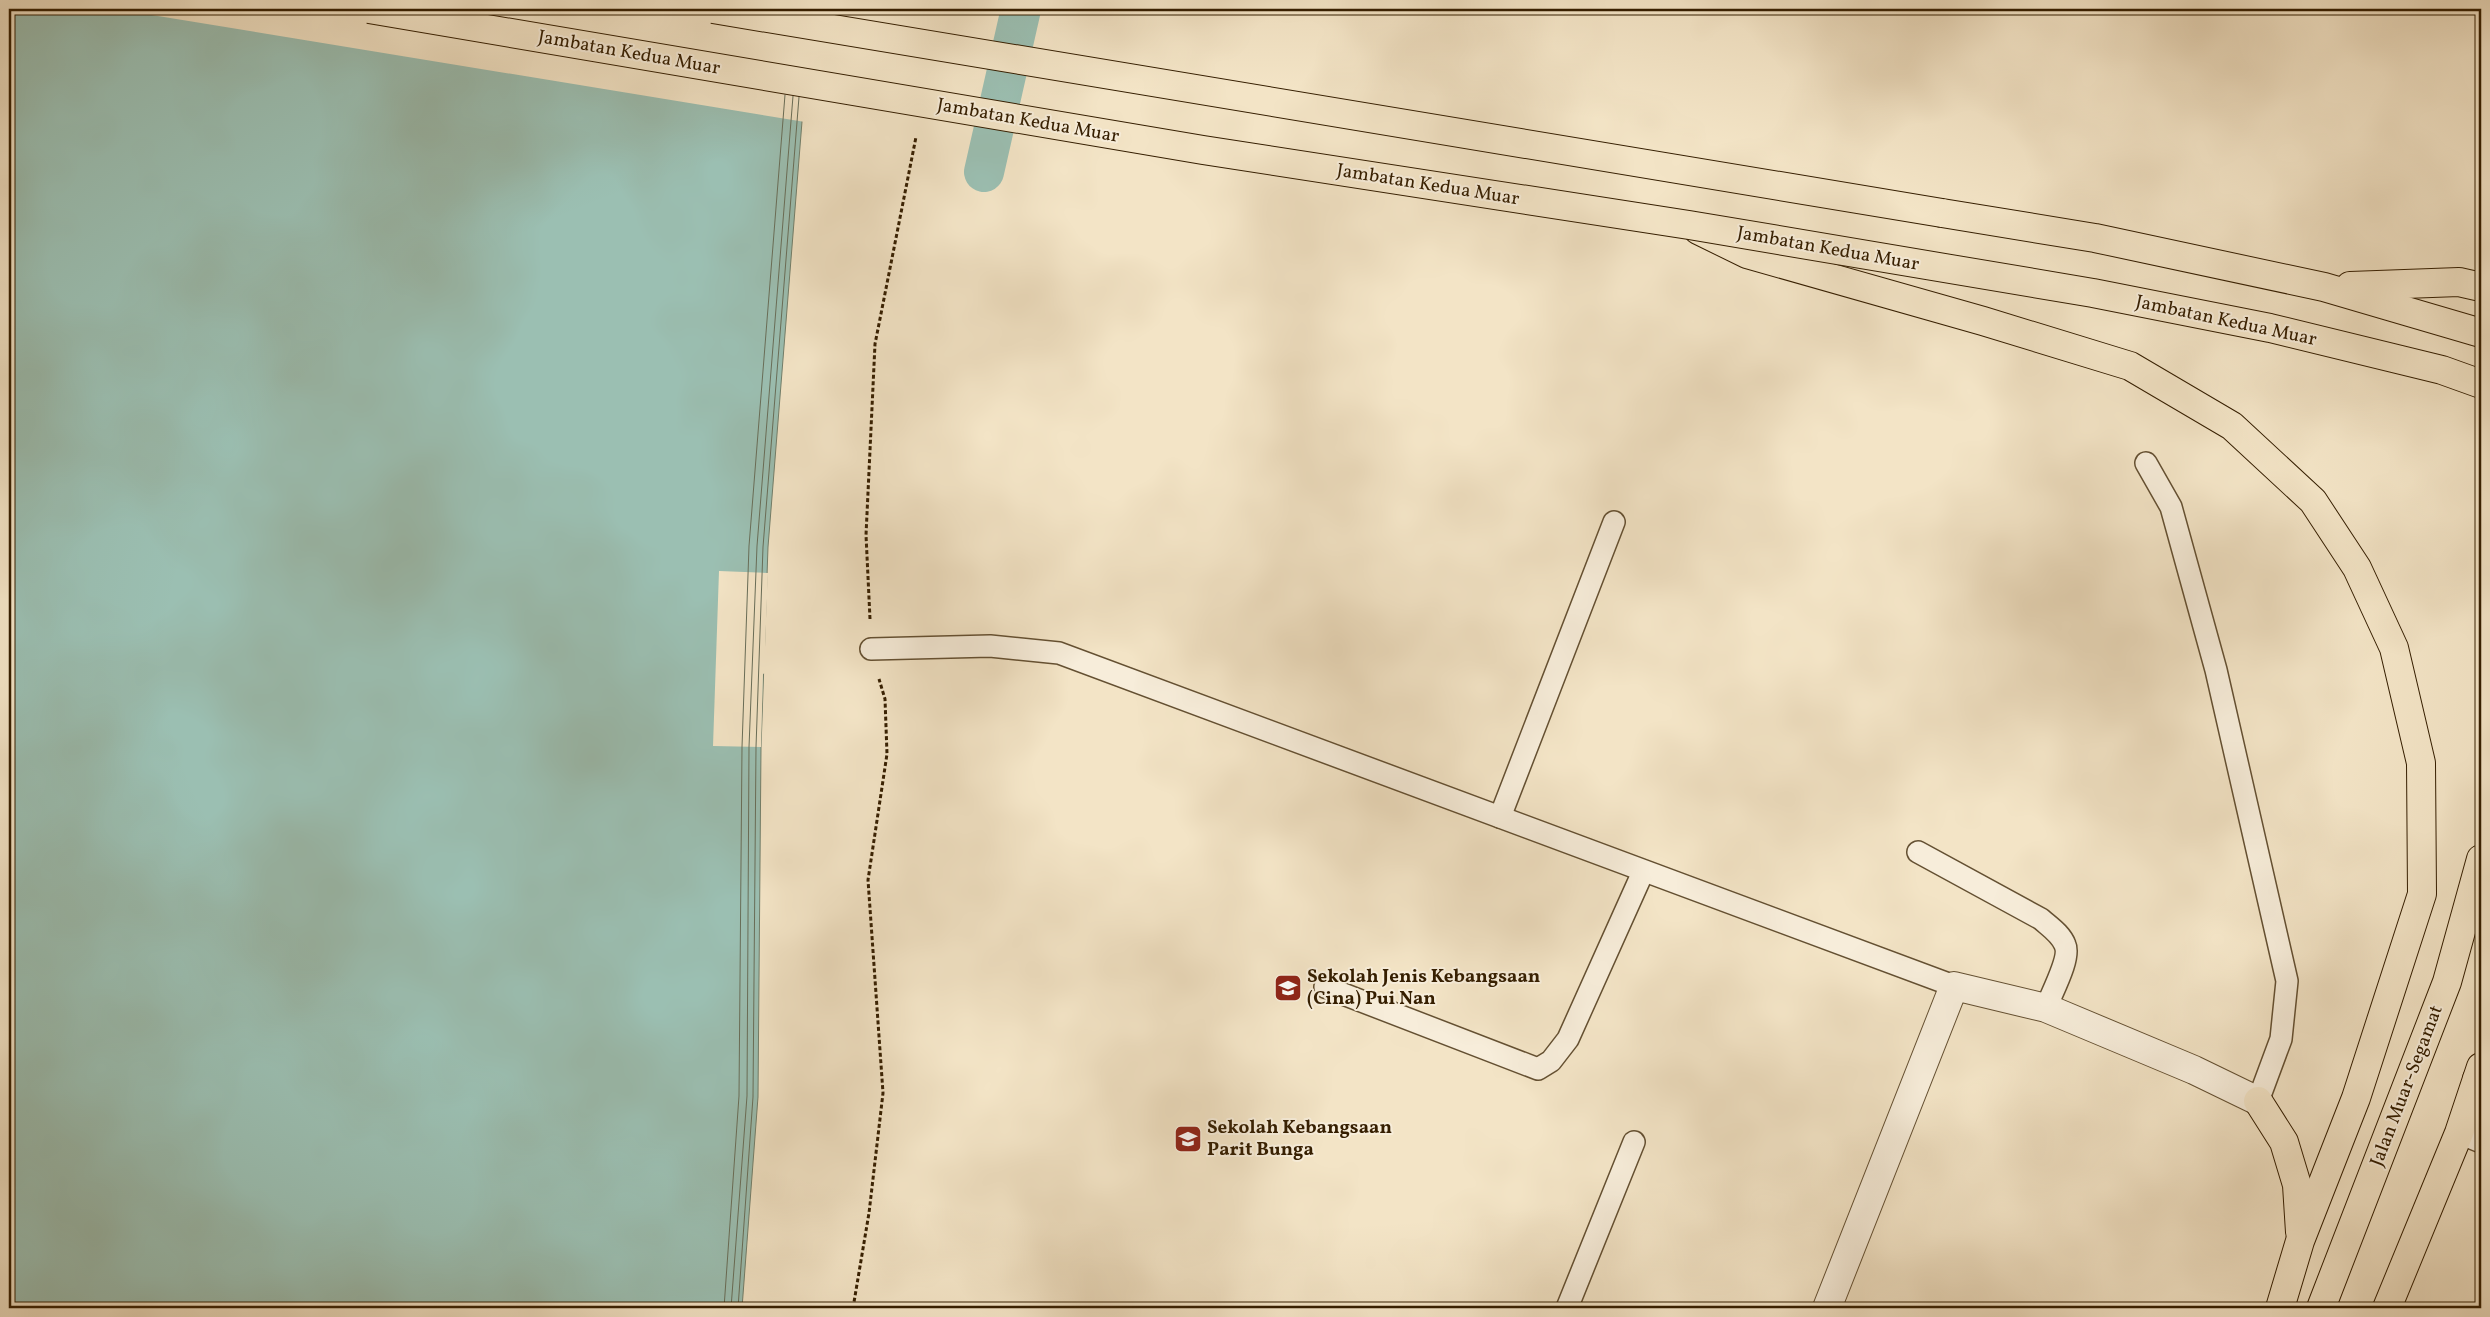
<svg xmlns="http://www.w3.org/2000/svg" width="2490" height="1317" viewBox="0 0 2490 1317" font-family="Vollkorn,serif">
<rect width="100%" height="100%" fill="#f3e4c6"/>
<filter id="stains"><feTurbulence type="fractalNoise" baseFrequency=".004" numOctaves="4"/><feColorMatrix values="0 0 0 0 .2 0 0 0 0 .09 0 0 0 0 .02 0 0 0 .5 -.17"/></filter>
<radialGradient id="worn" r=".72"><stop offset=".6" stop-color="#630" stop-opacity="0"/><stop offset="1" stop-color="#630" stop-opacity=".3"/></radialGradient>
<polygon fill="#9bbfb2" stroke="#727f6b" points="9,9 811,9 768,547 761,747 758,1097 742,1308 9,1308"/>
<g fill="#f3e4c6">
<polygon points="115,9 814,9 805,122"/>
<polygon points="719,571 768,573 765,650 768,651 765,673 763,674 761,747 713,746"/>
</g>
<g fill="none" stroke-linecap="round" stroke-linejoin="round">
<g stroke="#686e59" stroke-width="1">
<polyline points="724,1308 739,1096 742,747 749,546 785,95"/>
<polyline points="731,1308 747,1096 749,747 757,546 793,96"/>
<polyline points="738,1308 753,1097 756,747 763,547 799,97"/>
</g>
<polyline stroke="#9bbfb2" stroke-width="40" points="984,172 1021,9"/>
<g stroke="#645032" stroke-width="24">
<g id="service">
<polyline points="2146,463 2171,507 2216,670 2287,981 2281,1039 2258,1101"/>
<polyline points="871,649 990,646 1059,653 1954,986"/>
<polyline points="1500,817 1614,522"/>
<path d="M1918 852 2041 919C2050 927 2061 934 2065 945 2071 958 2051 994 2046 1008"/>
<polyline points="1325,987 1538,1069 1551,1061 1568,1039 1643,872"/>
<polyline points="2459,1133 2481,1142"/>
<polyline points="1567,1308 1634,1142"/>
</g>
</g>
<g stroke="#645032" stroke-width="30">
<polyline id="minor" points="1827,1308 1954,986 2046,1008 2194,1070 2258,1101"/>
</g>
<g stroke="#351e00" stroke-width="30">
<g id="primary">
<polyline points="2321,1308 2447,982 2481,859"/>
<polyline points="2387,1308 2459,1133 2481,1067"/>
</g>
</g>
<g stroke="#351e00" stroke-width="30">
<g id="trunk">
<polyline points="1942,213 2095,238 2324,287 2481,333"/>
<polyline points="1698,230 1747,254 1983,321 2130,366 2232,426 2313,501 2357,568 2394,648 2421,763 2422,894 2356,1098 2300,1241 2280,1308"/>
<polyline points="2350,286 2459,282 2481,287"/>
<polyline points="2477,1079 2481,1074"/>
<polyline points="2258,1101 2284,1142 2297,1185 2300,1232"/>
</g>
</g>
<g stroke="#351e00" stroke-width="3" stroke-dasharray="4 2.5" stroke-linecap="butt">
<polyline points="870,619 866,535 875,344 916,137"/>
<polyline points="853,1308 869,1213 883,1093 868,880 887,754 885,699 879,679"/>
</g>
<use href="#service" stroke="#f7edda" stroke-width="21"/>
<use href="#minor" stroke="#f7edda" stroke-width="28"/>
<use href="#primary" stroke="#f3e4c6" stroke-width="28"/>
<use href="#trunk" stroke="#f3e4c6" stroke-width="28"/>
<g stroke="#351e00" stroke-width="30" stroke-linecap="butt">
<g id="trunk-bridge">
<polyline points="369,9 1203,150 1689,225 2093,293 2270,328 2442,370 2481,384"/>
<polyline points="713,9 1942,213"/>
</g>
</g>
<use href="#trunk-bridge" stroke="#f3e4c6" stroke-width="28"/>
</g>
<defs>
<g id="school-square" transform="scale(1.4375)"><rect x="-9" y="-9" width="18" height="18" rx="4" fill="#8f2418" stroke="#f7edda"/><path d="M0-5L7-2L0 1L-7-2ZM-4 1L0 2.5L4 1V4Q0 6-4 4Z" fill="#fff"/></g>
</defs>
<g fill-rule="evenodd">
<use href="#school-square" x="1288" y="988"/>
<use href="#school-square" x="1188" y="1139"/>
</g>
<g text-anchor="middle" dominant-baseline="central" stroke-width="4" stroke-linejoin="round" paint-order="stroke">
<g font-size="19" fill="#351e00" stroke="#f7edda">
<text transform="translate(629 53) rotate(10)">Jambatan Kedua Muar</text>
<text transform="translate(1028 121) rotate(10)">Jambatan Kedua Muar</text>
<text transform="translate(1428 185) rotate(9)">Jambatan Kedua Muar</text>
<text transform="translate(1828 249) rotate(10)">Jambatan Kedua Muar</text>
<text transform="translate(2226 321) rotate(12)">Jambatan Kedua Muar</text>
<text transform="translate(2407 1086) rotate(-69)">Jalan Muar-Segamat</text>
</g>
<g font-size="19" font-weight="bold" fill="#351e00" stroke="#f7edda" text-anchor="start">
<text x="1307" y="977">Sekolah Jenis Kebangsaan<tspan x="1307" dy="22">(Cina) Pui Nan</tspan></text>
<text x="1207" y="1128">Sekolah Kebangsaan<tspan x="1207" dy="22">Parit Bunga</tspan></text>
</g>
</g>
<rect width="2490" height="1317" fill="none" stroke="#f3e4c6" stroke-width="30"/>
<rect x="10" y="10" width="2470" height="1297" fill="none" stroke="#351e00" stroke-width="2.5"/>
<rect x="15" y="15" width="2460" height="1287" fill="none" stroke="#351e00"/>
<rect width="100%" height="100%" filter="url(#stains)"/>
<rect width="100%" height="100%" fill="url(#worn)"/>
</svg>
